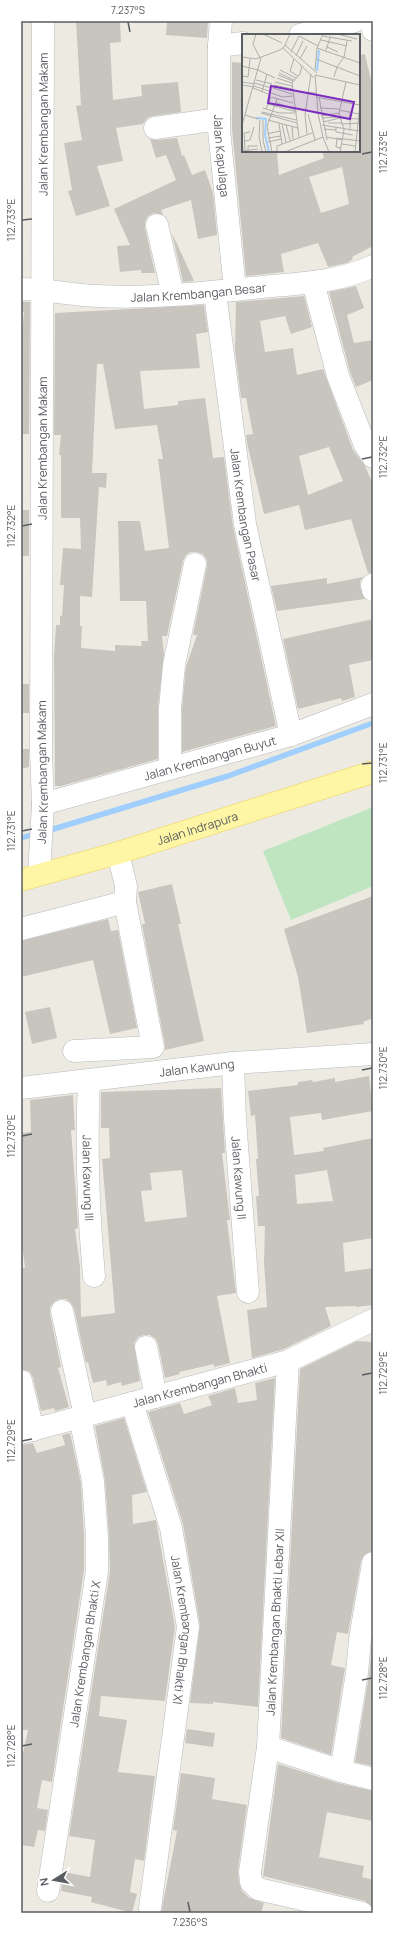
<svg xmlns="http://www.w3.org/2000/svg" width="394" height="1934" viewBox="0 0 394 1934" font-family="Manrope,sans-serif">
<rect width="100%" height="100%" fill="#edebe1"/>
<polygon fill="#bee4c0" points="373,807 373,886 291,920 263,851"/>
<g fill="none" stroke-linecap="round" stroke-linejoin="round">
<g stroke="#a0cffe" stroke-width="5.5">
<polyline points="47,831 228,776 373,723"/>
<polyline points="21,838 37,833"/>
</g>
</g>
<g fill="#c8c5bf" fill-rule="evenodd">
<polygon points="76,21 120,21 121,42 110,43 113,100 142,96 141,85 178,82 181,112 153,116 147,118 143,124 116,128 123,161 97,166 110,206 76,216 68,191 72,190 64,143 82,140 76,106 81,105"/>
<polygon points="167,21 208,21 207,38 166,35"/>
<path d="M365 54 373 89V246L352 257 353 259 347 263 328 267 318 243 281 254 284 272 246 276 232 129V62L243 63V153L277 152 279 175 324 158 322 151H359V55ZM342 167 349 204 321 213 309 177Z"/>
<polygon points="177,138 182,156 184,155 192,175 205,170 213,193 217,235 198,239 191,200 161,210 163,215 154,213 148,216 145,222 145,228 155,273 141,273 141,270 120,272 117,246 130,245 114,209 176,180 166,155 156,158 150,139 157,140"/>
<polygon points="172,233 194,281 183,282"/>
<polygon points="356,286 364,308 347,315 354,343 373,340 373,380 356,387 350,372 329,292"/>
<path d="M304 296 312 327 291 334 285 316 260 321 265 352 293 348 297 375 323 369 353 450 365 466 373 484V573H368L351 519 305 530 299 505 264 514 247 443 246 435 253 434 246 398H241L235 350 236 302ZM329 447 343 481 308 495 299 456Z"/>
<polygon points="21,302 30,302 29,434 21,434 21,345 24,312 21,312"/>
<path d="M204 305 208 332 196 334 200 368 140 371 144 409 178 405V401L205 398 213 458 224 457 233 527 276 726 182 752V709L186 667 197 635H193L207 566V560L203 554 197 552H191L186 555 183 561 167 636H162L164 654 158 707V759L61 786H55L54 657 56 625H60V616H62L64 585H60L63 548 81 549 80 518H61V455H59L61 435H54L55 313ZM97 364H103L115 429 157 425 163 459H158L169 548 145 551 140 521H118L120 601H146L148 641H141L142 646 115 645V651L81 648 82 626H80V596L92 597 99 487 106 488 107 473H92Z"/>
<rect x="21" y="510" width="8" height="46"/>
<polygon points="363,577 360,581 360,587 365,599 277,611 271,586 327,578 327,584"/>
<polygon points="373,619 373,660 349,665 355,697 342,701 341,698 298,709 283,639"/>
<rect x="21" y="684" width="8" height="29"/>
<polygon points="21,749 29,749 29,767 21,769"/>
<polygon points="172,884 181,924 178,924 204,1041 165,1050 165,1045 142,924 145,924 138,892"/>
<polygon points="373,896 373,1018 363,1022 364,1024 307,1033 298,977 284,929"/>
<polygon points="108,919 111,931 118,930 137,1028 110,1034 93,960 21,977 21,941"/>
<polygon points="50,1007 57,1038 32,1044 25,1012"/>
<path d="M369 1076 373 1111 322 1120 321 1113 290 1117 294 1155 324 1151 323 1148 373 1138V1238L343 1243 345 1272 373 1268V1305L356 1307V1306L325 1307 331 1326 284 1349 252 1358 247 1310 267 1307 264 1262 265 1226H258L256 1196H259L256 1159H258L255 1115 251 1116 248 1091 298 1085V1082L312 1080 313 1082 335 1078V1082ZM327 1170 333 1201 297 1204 295 1175Z"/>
<path d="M221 1088 225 1153H222L230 1220H227L236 1293 217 1296 230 1363 214 1367V1364L179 1372 180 1374 165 1378 158 1344 156 1339 150 1335H144L138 1337 134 1343 140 1381 122 1386 121 1382 107 1386 106 1380 93 1383 88 1362 86 1363 74 1308 71 1303 66 1299H59L54 1302 50 1307V1314L61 1367 58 1368 69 1407 55 1411 54 1408 41 1411 33 1378 30 1372 21 1369V1268H25L21 1235V1133L31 1132 30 1100 73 1095 75 1130H71L76 1195 78 1228 75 1229 80 1267 81 1317 115 1313 102 1159 110 1158 109 1128H101V1092ZM182 1170 187 1217 145 1222 141 1191 152 1190 150 1173Z"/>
<polygon points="357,1341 373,1342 373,1551 364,1555 361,1561 348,1634 337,1632 331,1665 345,1668 331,1755 281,1738 300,1369"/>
<polygon points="275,1378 258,1707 213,1702 213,1704 190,1703 200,1625 183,1524 148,1412 180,1403 184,1414 212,1405 208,1396 235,1388 238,1403 257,1400 255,1383"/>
<polygon points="124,1418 147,1492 132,1495 133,1524 156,1520 175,1627 165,1701 101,1696 99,1716 127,1720 118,1772 155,1776 144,1861 135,1859 130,1892 137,1894 132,1913 91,1902 92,1897 61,1891 64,1872 90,1877 95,1840 69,1836 110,1571 109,1536 105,1480 95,1426"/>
<polygon points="70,1433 81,1483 84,1537 84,1570 52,1782 42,1780 37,1808 48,1810 45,1831 38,1830 34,1847 21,1845 21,1762 28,1730 21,1730 21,1445 33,1443 37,1453 65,1445 62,1435"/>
<polygon points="373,1637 373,1766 355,1762 369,1675"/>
<polygon points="187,1729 215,1733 213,1747 185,1743"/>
<polygon points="278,1764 338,1783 373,1791 373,1821 327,1812 319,1857 364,1866 362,1877 373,1880 373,1908 365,1901 263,1876"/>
<polygon points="181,1773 215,1778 212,1799 247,1805 238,1870 239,1883 242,1891 249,1898 264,1903 261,1913 161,1913 177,1831 173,1830"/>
</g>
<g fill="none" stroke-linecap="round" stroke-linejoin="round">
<g stroke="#b7b9be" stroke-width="23">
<g id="minor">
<path id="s1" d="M221 21 219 46V130L235 290"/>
<polyline points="371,21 373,30"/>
<polyline points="300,35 355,21"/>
<polyline points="219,46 243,43"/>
<polyline points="155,128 219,119"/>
<polyline points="157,225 173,295"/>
<polyline points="313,282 338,376 365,445 373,457"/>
<path id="s2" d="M21 289C46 289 71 295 96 296 155 299 214 292 272 286 306 283 342 281 373 266"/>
<path id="s3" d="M215 293 245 524 291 735"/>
<polyline points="372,585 373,590"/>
<polyline points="170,768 170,708 174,665 195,564"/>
<path id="s4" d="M43 804 291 735 373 704"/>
<path id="s5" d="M39 875 43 804 41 752 43 21"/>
<polyline points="21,929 125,902 126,886 118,853"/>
<polyline points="74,1051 153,1047 125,902"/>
<path id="s6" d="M233 1063 235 1119 248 1292"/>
<path id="s7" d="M89 1080C86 1146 88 1210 94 1276"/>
<path id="s8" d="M21 1088 233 1063 373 1054"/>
<polyline points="62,1311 85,1416"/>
<polyline points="146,1347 156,1397"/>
<polyline points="288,1361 268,1747 250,1872 251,1882 258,1889 362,1913"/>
<polyline points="21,1381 33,1430"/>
<path id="s9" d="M132 1403 171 1528 188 1627 150 1908"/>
<path id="s10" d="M21 1433 288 1361 373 1320"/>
<polyline points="268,1747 341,1771 373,1779"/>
<polyline points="341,1771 357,1673 360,1639 373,1563"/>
<path id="s11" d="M48 1891 97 1571V1537L93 1481 80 1417"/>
</g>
</g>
<g stroke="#efcf58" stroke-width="23">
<g id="major">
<path id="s12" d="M21 880 118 853 373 772"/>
</g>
</g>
<use href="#minor" stroke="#fff" stroke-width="22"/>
<use href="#major" stroke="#fef5a5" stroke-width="22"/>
</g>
<path fill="none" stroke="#5a5d62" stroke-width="1.5" d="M128 22 130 32M362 154 372 152M22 220 32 219M362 459 372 457M22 526 32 524M362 764 372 763M22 831 32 829M362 1070 372 1068M22 1136 32 1134M362 1375 372 1373M22 1441 32 1439M362 1680 372 1678M22 1746 32 1744M188 1902 190 1912"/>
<g text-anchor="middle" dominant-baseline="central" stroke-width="3" stroke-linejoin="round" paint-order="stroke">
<g font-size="12" fill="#5a5d62" stroke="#fff">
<text stroke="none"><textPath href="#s5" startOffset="751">Jalan Krembangan Makam</textPath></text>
<text stroke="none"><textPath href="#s1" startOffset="135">Jalan Kapulaga</textPath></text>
<text stroke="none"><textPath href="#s2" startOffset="178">Jalan Krembangan Besar</textPath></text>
<text stroke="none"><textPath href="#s5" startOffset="427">Jalan Krembangan Makam</textPath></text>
<text stroke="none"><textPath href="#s3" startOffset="224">Jalan Krembangan Pasar</textPath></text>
<text stroke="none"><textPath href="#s4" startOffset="173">Jalan Krembangan Buyut</textPath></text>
<text stroke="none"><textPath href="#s5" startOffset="103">Jalan Krembangan Makam</textPath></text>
<text stroke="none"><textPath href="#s12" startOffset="184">Jalan Indrapura</textPath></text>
<text stroke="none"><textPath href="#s8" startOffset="177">Jalan Kawung</textPath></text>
<text stroke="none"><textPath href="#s7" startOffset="98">Jalan Kawung III</textPath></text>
<text stroke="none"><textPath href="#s6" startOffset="115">Jalan Kawung II</textPath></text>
<text stroke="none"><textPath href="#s10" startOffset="185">Jalan Krembangan Bhakti</textPath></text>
<text transform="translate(275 1622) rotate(-87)">Jalan Krembangan Bhakti Lebar XII</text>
<text stroke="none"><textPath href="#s9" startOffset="234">Jalan Krembangan Bhakti XI</textPath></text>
<text stroke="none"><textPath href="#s11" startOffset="240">Jalan Krembangan Bhakti X</textPath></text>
</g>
</g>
<g transform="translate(242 34)">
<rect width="118" height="118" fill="#edebe1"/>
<path fill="none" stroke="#a0cffe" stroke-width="2" d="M75 37 77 16M14 84 24 85 23 101 27 118"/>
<path fill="none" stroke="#aeaeaa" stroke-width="1" d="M14 0 11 10 18 24M21 0 40 9M95 0 115 5M81 2 110 7M79 6 105 12M43 11 75 39M85 13 96 18M41 14 72 44M75 14 118 29M84 16 88 4M49 18 57 2 76 12M54 22 61 7M0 23 14 25 38 16 42 13 48 0M102 23 105 7M52 25 48 37 56 42M58 25 65 12M74 25 118 42M0 32 16 36M16 36 33 44M38 36 54 44M73 36 75 14 81 0M37 39 52 46M36 41 51 47M0 42 6 43 8 25M92 43 95 33 102 23M35 44 50 49M14 46 30 50M0 48 13 50M33 48 50 52M13 49 29 54M0 51 12 53M32 51 50 55M12 52 27 57M11 54 26 60M31 54 50 60M20 58 25 40M57 58 74 59M29 59 41 63 51 62M74 63 118 71M77 63 85 106M33 68 53 76M26 70 55 78M21 74 37 79H53M78 74 97 75M24 75 29 63 51 69M97 76 117 80M108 77V97M20 78 54 86M19 79 55 89M66 80 73 106M3 81 16 85M79 82 97 79M80 84 94 83M18 86 17 102 20 118M21 86V106L24 118M26 86 56 94M81 88 98 84 117 85M37 89 40 110M86 89H100M40 90 44 108M100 90 117 89M0 91 19 24M44 91 48 106M80 91 117 97M50 92 51 105M94 93V98L111 101M82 95 94 96M25 100 38 97M65 100 63 81 69 40M0 103 1 117M57 103 50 49 58 40 60 32M84 103 101 106M26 104 39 102M94 104 118 107M95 105 94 113 99 114M3 107 8 106 12 93M26 108 39 105M100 110 113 112M3 116 2 99 8 98M1 117 16 115M6 117V112H16M30 118 25 92 35 65M35 118V112L70 99M43 118 81 103M87 118 81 103 76 79 73 41 118 51M98 118 102 96 97 79 104 48M113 118 118 70"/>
<path fill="#7b2cbf" fill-opacity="0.15" stroke="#7b2cbf" stroke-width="2" d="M29 52 112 68 108 85 26 69Z"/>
<rect width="118" height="118" fill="none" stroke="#5a5d62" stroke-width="2"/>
</g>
<rect width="394" height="1934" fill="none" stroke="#ffffff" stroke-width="44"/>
<g transform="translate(54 1880) rotate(259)" stroke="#ffffff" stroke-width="3" paint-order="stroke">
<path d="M0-3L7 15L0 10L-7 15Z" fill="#5a5d62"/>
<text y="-6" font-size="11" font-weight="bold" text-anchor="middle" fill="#5a5d62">N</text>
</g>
<rect x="22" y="22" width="350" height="1890" fill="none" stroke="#5a5d62" stroke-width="1.5"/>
<g font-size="10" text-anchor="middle" fill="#5a5d62">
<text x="128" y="14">7.237°S</text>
<text transform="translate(383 152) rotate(-90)" y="4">112.733°E</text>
<text transform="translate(11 220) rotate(-90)" y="4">112.733°E</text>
<text transform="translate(383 457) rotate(-90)" y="4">112.732°E</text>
<text transform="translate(11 526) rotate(-90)" y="4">112.732°E</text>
<text transform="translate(383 763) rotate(-90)" y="4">112.731°E</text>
<text transform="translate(11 831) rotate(-90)" y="4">112.731°E</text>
<text transform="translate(383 1068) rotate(-90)" y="4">112.730°E</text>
<text transform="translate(11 1136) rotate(-90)" y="4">112.730°E</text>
<text transform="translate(383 1373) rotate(-90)" y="4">112.729°E</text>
<text transform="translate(11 1441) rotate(-90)" y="4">112.729°E</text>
<text transform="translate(383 1678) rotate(-90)" y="4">112.728°E</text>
<text transform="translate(11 1746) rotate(-90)" y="4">112.728°E</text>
<text x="190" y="1926">7.236°S</text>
</g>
</svg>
